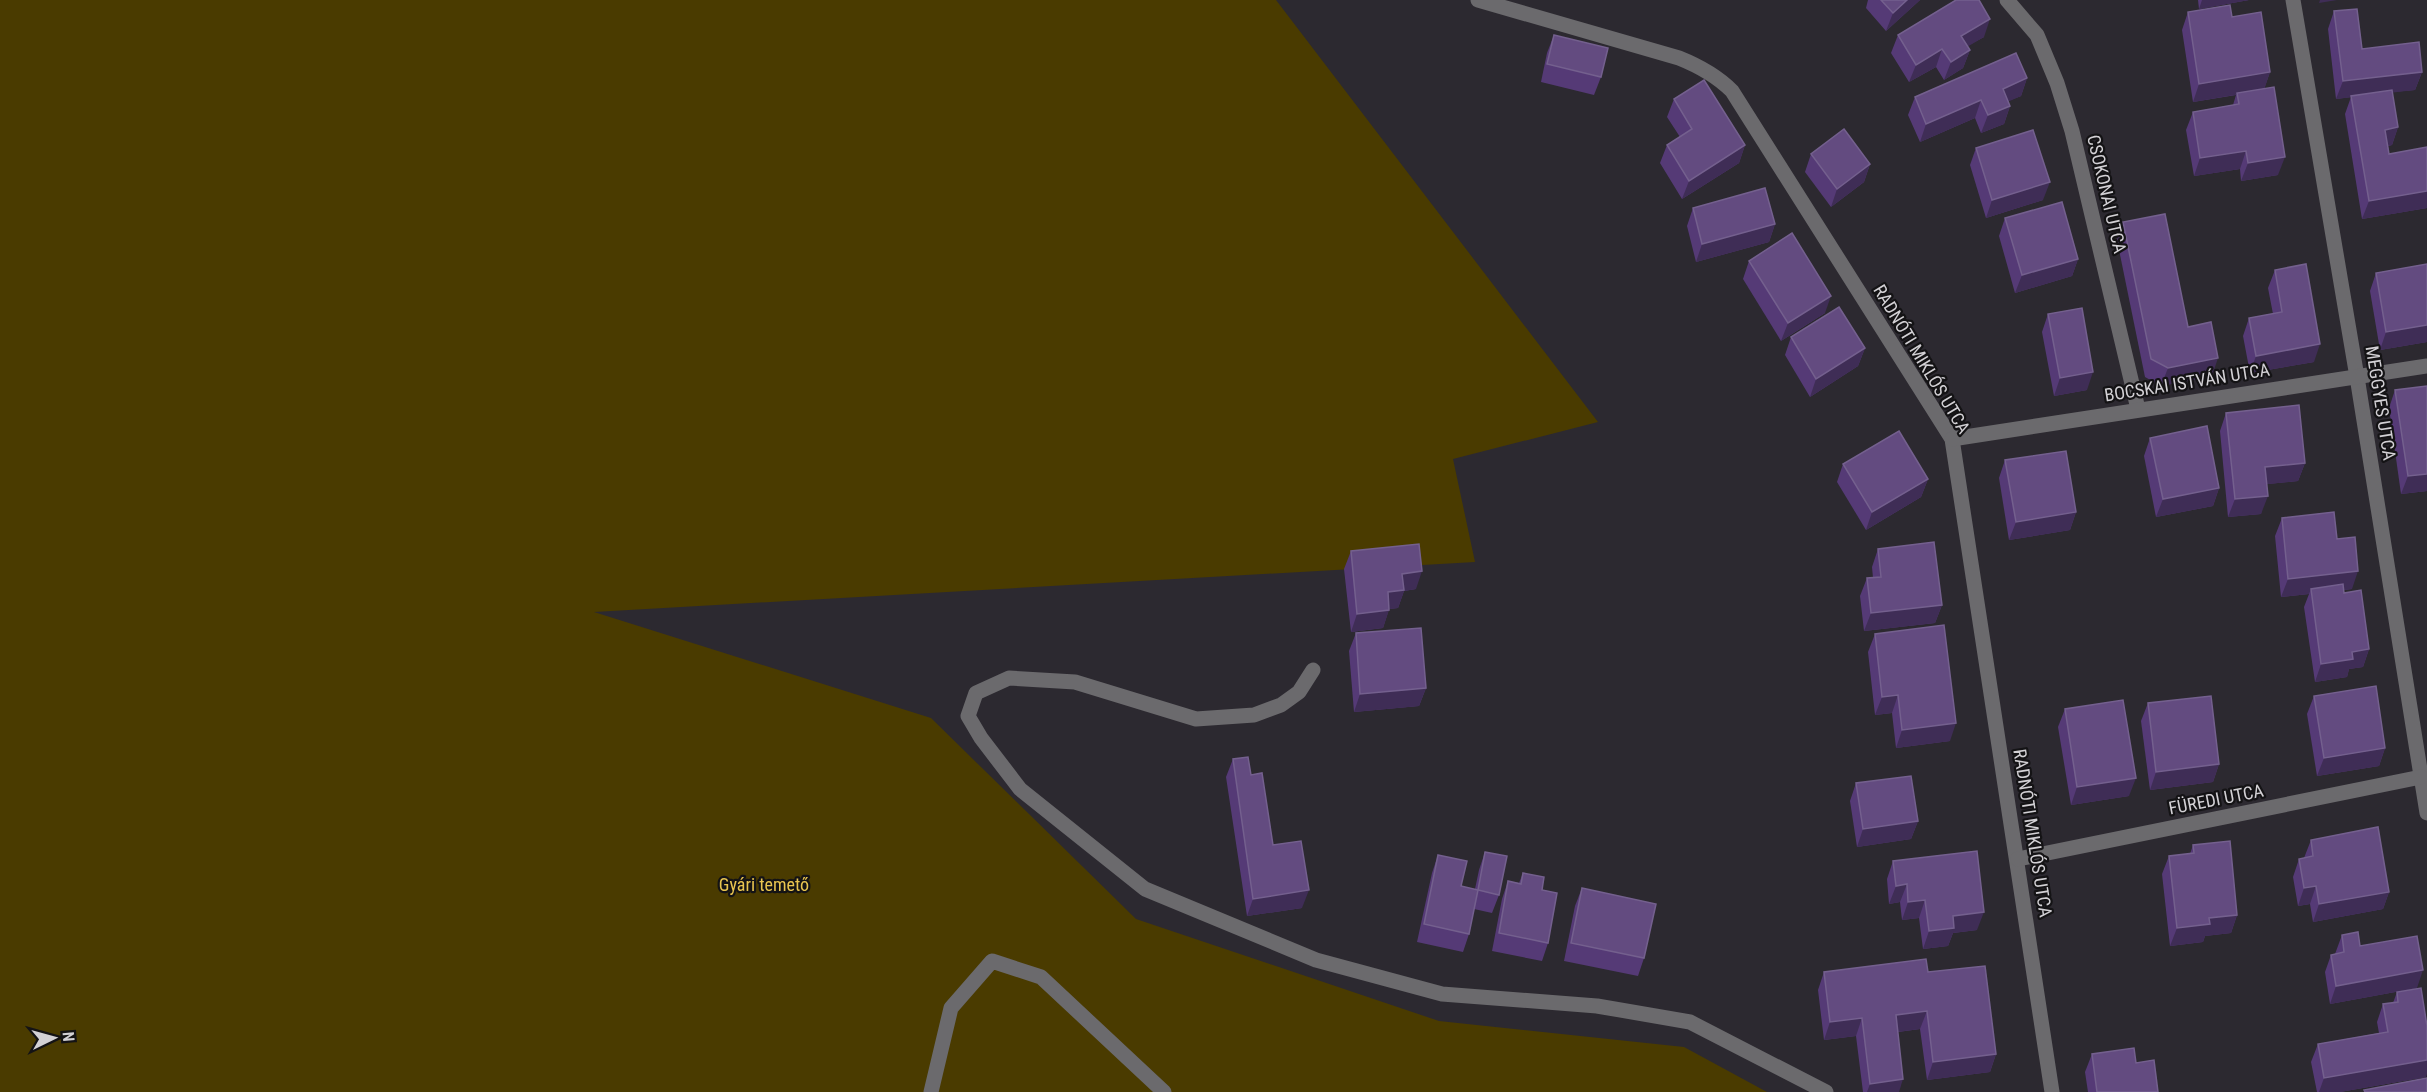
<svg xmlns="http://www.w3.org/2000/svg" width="2427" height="1092" viewBox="0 0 2427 1092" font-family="'Roboto Condensed',sans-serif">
<rect width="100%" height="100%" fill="#2c2930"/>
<polygon fill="#4a3b00" points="0,0 1276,0 1598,422 1453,459 1475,562 594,612 931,718 1136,919 1439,1021 1684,1047 1767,1092 0,1092"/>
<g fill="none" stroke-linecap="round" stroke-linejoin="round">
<g stroke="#6b6a6d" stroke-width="15">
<path d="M1478 0 1679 58C1699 66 1717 76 1732 91L1952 439 2052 1092"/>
<polyline points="2007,0 2037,35 2057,83 2072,131 2138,409"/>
<polyline points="2293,0 2357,377 2427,813"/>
<polyline points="1952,439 2427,366"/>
<polyline points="1313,670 1299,692 1281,705 1254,715 1196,719 1075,682 1009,678 976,693 968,716 981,738 1020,789 1145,889 1316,960 1442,994 1597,1006 1690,1022 1826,1092"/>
<polyline points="2018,859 2421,777"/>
<polyline points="931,1092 951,1008 992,961 1041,977 1164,1092"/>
</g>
</g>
<g fill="#553a76">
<polygon points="1868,0 1920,0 1886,31 1866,8"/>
<polygon points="2198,0 2249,0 2199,9"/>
<polygon points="2334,11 2362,49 2422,72 2415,90 2392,92 2398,127 2392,145 2388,146 2389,154 2427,147 2427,208 2362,219 2345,114 2351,97 2336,99 2328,29"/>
<polygon points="2188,12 2232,17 2270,72 2264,89 2278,175 2241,181 2240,169 2194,176 2186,130 2193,112 2233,105 2236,95 2193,102 2182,30"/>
<polygon points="1554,35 1601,77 1594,95 1541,82 1547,53"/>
<polygon points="1898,35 1984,37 1967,46 1970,50 1963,68 1944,80 1936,67 1909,82 1891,53"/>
<polygon points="2027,78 2021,96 2008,101 2010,106 2004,124 1981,133 1975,118 1920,142 1908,115 1915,97"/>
<polygon points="1674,99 1745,145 1739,163 1682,199 1660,163 1667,145 1680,137 1667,117"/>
<polygon points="1976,148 2043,200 1986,218 1970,165"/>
<polygon points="1811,154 1870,164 1864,182 1831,207 1805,172"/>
<polygon points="1693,208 1775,224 1769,242 1696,262 1687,226"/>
<polygon points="2005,218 2078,259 2072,276 2015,293 1999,236"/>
<polygon points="2123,222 2188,327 2212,376 2161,386 2145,377 2117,240"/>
<polygon points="1749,261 1825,313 1781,341 1743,279"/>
<polygon points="2427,264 2427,342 2380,350 2370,291 2376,273"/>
<polygon points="2275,270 2314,362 2250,373 2243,336 2249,318 2273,314 2268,288"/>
<polygon points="2048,314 2087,390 2054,396 2042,332"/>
<polygon points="1791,337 1865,348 1858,366 1810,397 1785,355"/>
<polygon points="2395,390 2427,491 2401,494 2389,408"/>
<polygon points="2226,413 2305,463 2298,481 2267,484 2261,514 2228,517 2220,431"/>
<polygon points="2150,438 2219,488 2213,506 2156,517 2144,456"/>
<polygon points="2005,460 2076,512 2070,530 2009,540 1999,478"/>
<polygon points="1843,464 1928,479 1921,497 1866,530 1837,482"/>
<polygon points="2282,518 2337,539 2352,589 2344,590 2344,593 2369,649 2363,667 2349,669 2347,677 2315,682 2304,607 2309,594 2281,597 2275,536"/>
<polygon points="1878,549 1942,605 1935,623 1864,631 1860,596 1867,578 1873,578 1872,567"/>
<polygon points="1351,551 1416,589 1404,591 1398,608 1389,609 1383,628 1351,632 1344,569"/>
<polygon points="1356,633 1426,688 1419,706 1354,712 1349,651"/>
<polygon points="1875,634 1950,741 1896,748 1892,713 1875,715 1868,652"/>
<polygon points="2314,696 2385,748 2379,766 2317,776 2307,714"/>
<polygon points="2148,703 2219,764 2213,782 2150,790 2141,721"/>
<polygon points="2065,709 2129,796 2071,805 2058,727"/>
<polygon points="1233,759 1251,775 1273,845 1302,908 1247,916 1226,777"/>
<polygon points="1856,783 1918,821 1911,839 1857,847 1850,801"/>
<polygon points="2311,840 2389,892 2383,909 2313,922 2310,904 2298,906 2293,877 2299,859 2304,858"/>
<polygon points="2193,845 2237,915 2231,933 2205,936 2203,942 2170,946 2162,874 2169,856 2190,854"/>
<polygon points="1485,852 1499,895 1492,913 1474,909 1469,934 1463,952 1417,942 1432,873 1438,855 1461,886 1475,889 1479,870"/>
<polygon points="1893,861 1977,930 1953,933 1948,946 1923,949 1919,918 1902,920 1900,902 1889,904 1887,879"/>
<polygon points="1523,873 1542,890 1548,943 1542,961 1492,951 1502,899 1508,881 1519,883"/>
<polygon points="1582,888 1644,958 1638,976 1564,961 1575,906"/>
<polygon points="2342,935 2417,988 2330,1004 2325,972 2331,955 2335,954"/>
<polygon points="1824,972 1928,972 1996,1054 1990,1072 1927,1080 1920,1029 1898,1032 1899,1092 1863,1092 1856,1036 1824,1040 1818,990"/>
<polygon points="2397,992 2426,1077 2340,1092 2317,1092 2311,1062 2318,1044 2379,1033 2377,1022 2383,1004 2393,1003"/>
<polygon points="2092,1054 2136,1063 2158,1092 2088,1092 2085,1072"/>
</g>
<g fill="#3f2d56">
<polygon points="1907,0 1920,0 1886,31 1893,13"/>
<polygon points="2202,0 2249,0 2199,9"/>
<polygon points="2320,0 2337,0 2319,3"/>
<polygon points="1990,19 1984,37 1955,54 1961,36"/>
<polygon points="1942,49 1936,67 1909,82 1916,65"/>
<polygon points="1970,50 1963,68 1944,80 1951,62"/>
<polygon points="2270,72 2264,90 2193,102 2199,84"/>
<polygon points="2422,72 2415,90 2336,99 2343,81"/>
<polygon points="2027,78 2021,96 1996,107 2003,89"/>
<polygon points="1981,100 1975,118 1920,142 1926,124"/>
<polygon points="2010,106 2004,124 1981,133 1988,115"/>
<polygon points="2398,127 2392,145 2378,148 2385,130"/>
<polygon points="1745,145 1739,163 1682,199 1689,181"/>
<polygon points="2246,151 2240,169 2194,176 2200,158"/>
<polygon points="2285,157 2278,175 2241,181 2248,163"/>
<polygon points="1870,164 1864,182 1831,207 1837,189"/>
<polygon points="2050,182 2043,200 1986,218 1992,200"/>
<polygon points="2427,191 2427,208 2362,219 2369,201"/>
<polygon points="1775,224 1769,242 1696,262 1702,244"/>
<polygon points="2078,259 2072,276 2015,293 2022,275"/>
<polygon points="1831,296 1825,313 1781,341 1788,323"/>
<polygon points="2427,325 2427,342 2380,350 2386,332"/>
<polygon points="2320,344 2314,362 2250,373 2256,356"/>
<polygon points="1865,348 1858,366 1810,397 1816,379"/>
<polygon points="2218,358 2212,376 2161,386 2168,368"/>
<polygon points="2093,372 2087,390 2054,396 2060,378"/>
<polygon points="2305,463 2298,481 2259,485 2265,467"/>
<polygon points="2427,474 2427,491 2401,494 2408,476"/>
<polygon points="1928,479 1921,497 1866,530 1872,512"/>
<polygon points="2219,488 2213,506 2156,517 2163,499"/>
<polygon points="2268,496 2261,514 2228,517 2235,499"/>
<polygon points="2076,512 2070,530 2009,540 2016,522"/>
<polygon points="1422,571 1416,589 1404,591 1398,608 1381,610 1388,592 1402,574"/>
<polygon points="2358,571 2352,589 2311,594 2311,589 2309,594 2281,597 2288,579"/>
<polygon points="1942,605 1935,623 1864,631 1871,613"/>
<polygon points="1389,610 1383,628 1351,632 1357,614"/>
<polygon points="2369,649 2363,667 2349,669 2347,677 2315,682 2321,664 2352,652"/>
<polygon points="1426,688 1419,706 1354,712 1360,694"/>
<polygon points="1898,695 1892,713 1875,715 1882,697"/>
<polygon points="1956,723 1950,741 1896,748 1902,730"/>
<polygon points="2385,748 2379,766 2317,776 2324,758"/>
<polygon points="2219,764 2213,782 2150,790 2156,772"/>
<polygon points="2136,778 2129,796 2071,805 2077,787"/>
<polygon points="1918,821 1911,839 1857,847 1863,829"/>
<polygon points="1907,884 1900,902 1889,904 1896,886"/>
<polygon points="2316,886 2310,904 2298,906 2304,888"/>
<polygon points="1309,890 1302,908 1247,916 1253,899"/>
<polygon points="2389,892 2383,909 2313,922 2319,904"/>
<polygon points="1925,900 1919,918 1902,920 1908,902"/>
<polygon points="1984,912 1977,930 1953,933 1948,946 1923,949 1929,931 1953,916"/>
<polygon points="2237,915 2231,933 2205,936 2203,942 2170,946 2177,928 2209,918"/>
<polygon points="2423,970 2417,988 2330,1004 2336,986"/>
<polygon points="1927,1011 1920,1029 1889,1033 1896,1015"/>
<polygon points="1862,1018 1856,1036 1824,1040 1830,1022"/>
<polygon points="1996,1054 1990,1072 1927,1080 1933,1062"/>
<polygon points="2427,1060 2427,1074 2426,1077 2340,1092 2319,1092 2324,1078"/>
<polygon points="1903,1079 1899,1092 1867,1092 1870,1084"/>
</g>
<g fill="#634b80" stroke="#74608e" stroke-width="1.5">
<polygon points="1881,0 1907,0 1893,13"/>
<polygon points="1956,0 1979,0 1990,19 1961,36 1970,50 1951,62 1942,49 1916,65 1898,35"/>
<polygon points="2230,5 2232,17 2261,12 2270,72 2199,84 2188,12"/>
<polygon points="2357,9 2362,49 2419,42 2422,72 2343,81 2334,11"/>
<polygon points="1554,35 1608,48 1601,77 1547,64"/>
<polygon points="2016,53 2027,78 2003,89 2010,106 1988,115 1981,100 1926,124 1915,97"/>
<polygon points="1704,80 1745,145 1689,181 1667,145 1692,129 1674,99"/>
<polygon points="2274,87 2285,157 2248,163 2246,151 2200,158 2193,112 2239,104 2237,93"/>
<polygon points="2392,90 2398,127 2385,130 2389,154 2427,147 2427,191 2369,201 2351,96"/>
<polygon points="1844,129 1870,164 1837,189 1811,154"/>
<polygon points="2033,130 2050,182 1992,200 1976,148"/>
<polygon points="1765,188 1775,224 1702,244 1693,208"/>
<polygon points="2062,202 2078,259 2022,275 2005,218"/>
<polygon points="2165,214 2188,327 2211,322 2218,358 2168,368 2151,359 2123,222"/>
<polygon points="1792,233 1831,296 1788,323 1749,261"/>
<polygon points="2306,264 2320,344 2256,356 2249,318 2282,312 2275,270"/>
<polygon points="2427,264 2427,325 2386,332 2376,273"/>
<polygon points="1839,307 1865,348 1816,379 1791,337"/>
<polygon points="2082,308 2093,372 2060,378 2048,314"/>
<polygon points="2427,386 2427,474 2408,476 2395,390"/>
<polygon points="2299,405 2305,463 2265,467 2268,496 2235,499 2226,413"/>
<polygon points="2207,426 2219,488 2163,499 2150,438"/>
<polygon points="1899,431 1928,479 1872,512 1843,464"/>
<polygon points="2066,451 2076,512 2016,522 2005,460"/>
<polygon points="2334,512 2337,539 2355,537 2358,571 2288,579 2282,518"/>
<polygon points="1934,542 1942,605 1871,613 1867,578 1881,577 1878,549"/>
<polygon points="1419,544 1422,571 1402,574 1404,590 1388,592 1389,610 1357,614 1351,551"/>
<polygon points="2343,584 2344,593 2361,590 2369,649 2352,652 2353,659 2321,664 2311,589"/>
<polygon points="1944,625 1956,723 1902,730 1898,695 1882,697 1875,634"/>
<polygon points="1421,628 1426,688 1360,694 1356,633"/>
<polygon points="2376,686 2385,748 2324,758 2314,696"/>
<polygon points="2211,696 2219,764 2156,772 2148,703"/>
<polygon points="2123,700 2136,778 2077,787 2065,709"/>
<polygon points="1248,757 1251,775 1262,773 1273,845 1301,841 1309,890 1253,899 1233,759"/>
<polygon points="1911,776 1918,821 1863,829 1856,783"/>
<polygon points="2378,827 2389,892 2319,904 2316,886 2304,888 2299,859 2313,856 2311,840"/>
<polygon points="2230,841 2237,915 2209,918 2210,924 2177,928 2169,856 2194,853 2193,845"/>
<polygon points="1977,851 1984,912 1953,916 1954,928 1929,931 1925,900 1908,902 1907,884 1896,886 1893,861"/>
<polygon points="1485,852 1507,856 1499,895 1478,890"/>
<polygon points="1438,855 1467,861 1461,886 1478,890 1469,934 1424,924"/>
<polygon points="1523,873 1544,877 1542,890 1557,893 1548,943 1499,933 1508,881 1521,884"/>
<polygon points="1582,888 1656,904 1644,958 1571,943"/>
<polygon points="2358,932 2360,946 2417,936 2423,970 2336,986 2331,955 2344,952 2342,935"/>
<polygon points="1926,959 1928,972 1985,966 1996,1054 1933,1062 1927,1011 1896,1015 1903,1079 1870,1084 1862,1018 1830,1022 1824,972"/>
<polygon points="2421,988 2427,1026 2427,1060 2324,1078 2318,1044 2388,1032 2383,1004 2398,1002 2397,992"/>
<polygon points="2134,1048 2136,1063 2154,1060 2158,1092 2097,1092 2092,1054"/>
<polygon points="2427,1078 2427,1092 2365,1092 2364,1090"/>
</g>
<g text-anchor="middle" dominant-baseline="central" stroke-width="4.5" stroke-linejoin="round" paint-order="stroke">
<g font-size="18" fill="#d3d1d5" stroke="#141315">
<text transform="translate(2107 194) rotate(77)">CSOKONAI UTCA</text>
<text transform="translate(1922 359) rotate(59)">RADNÓTI MIKLÓS UTCA</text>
<text transform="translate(2187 382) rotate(-9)">BOCSKAI ISTVÁN UTCA</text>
<text transform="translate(2381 403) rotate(81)">MEGGYES UTCA</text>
<text transform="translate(2216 799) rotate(-11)">FÜREDI UTCA</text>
<text transform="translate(2033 833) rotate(81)">RADNÓTI MIKLÓS UTCA</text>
</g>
<g font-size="18" fill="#e9c550" stroke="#141315">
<text x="764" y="884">Gyári temető</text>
</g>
</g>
<g transform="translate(54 1038) rotate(85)" stroke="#141315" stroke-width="4.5" paint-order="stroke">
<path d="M0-4.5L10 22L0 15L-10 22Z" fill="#d3d1d5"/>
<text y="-9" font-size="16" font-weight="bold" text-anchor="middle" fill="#d3d1d5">N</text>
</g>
</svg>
